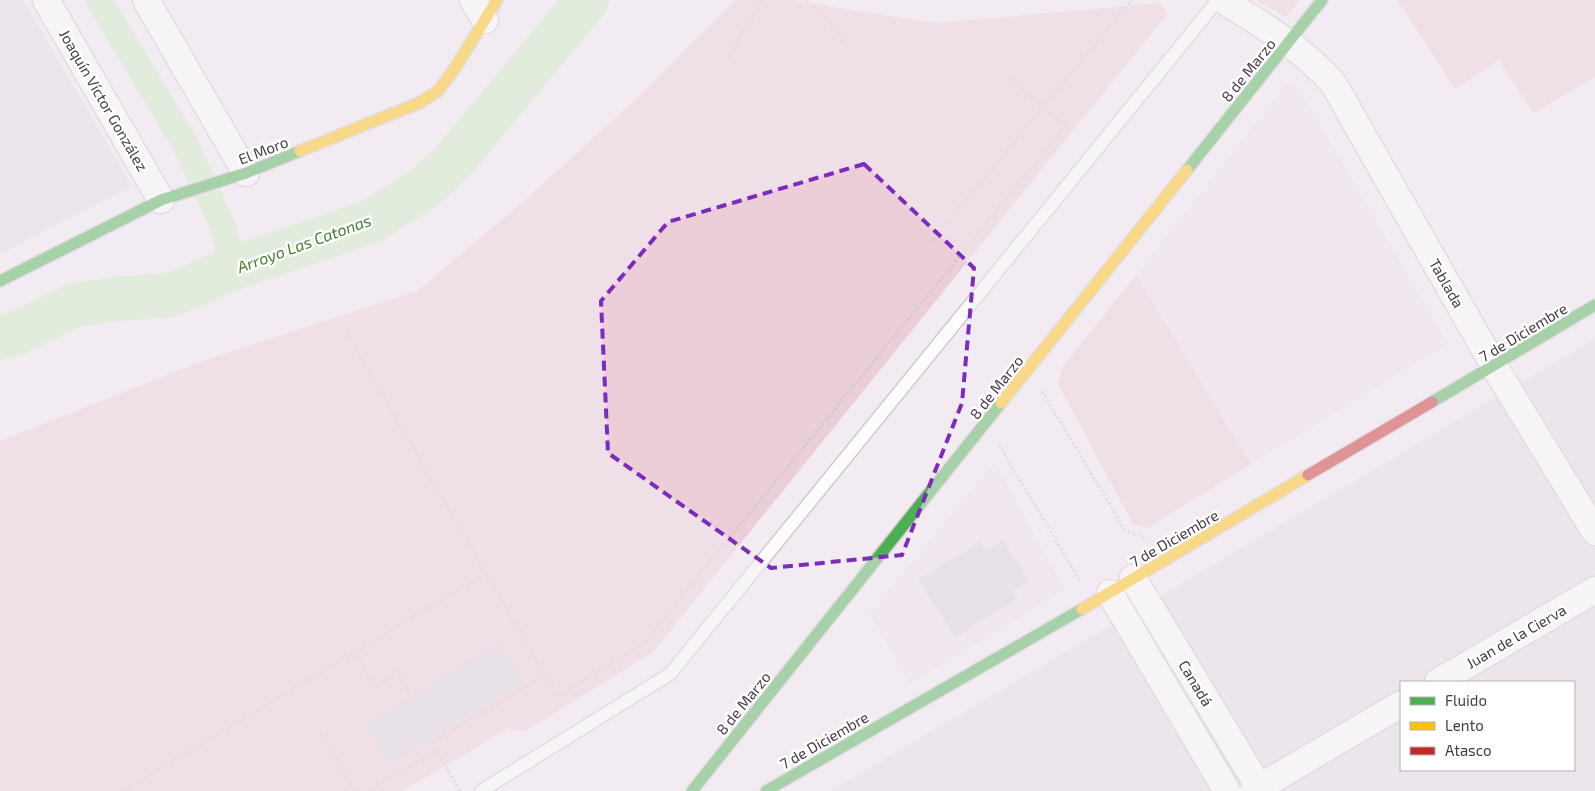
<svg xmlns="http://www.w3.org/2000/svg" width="1595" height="791" viewBox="0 0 1595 791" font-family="'Exo 2',sans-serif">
<rect width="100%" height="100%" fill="#f2ecf2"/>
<g fill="#e5dbe5" fill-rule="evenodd">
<polygon points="0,0 23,0 132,186 0,254"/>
<path d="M1595 339V791H831ZM1401 682H1574V770H1401Z"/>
</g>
<g fill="#efdfee">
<polygon points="1285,85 1299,88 1448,344 1251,464 1136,275"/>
<polygon points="995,462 1065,590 910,684 869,613"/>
</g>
<g fill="#ebced7">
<polygon points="736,0 791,0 933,23 995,18 1160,3 1167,14 653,652 525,731 509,728 402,791 0,791 0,441 205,360 417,291 524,201 635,100"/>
<polygon points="1256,0 1300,0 1286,17"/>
<polygon points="1397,0 1595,0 1595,77 1533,113 1499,60 1455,89"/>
<polygon points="1136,275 1251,464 1147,528 1133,524 1058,384 1063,366"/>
</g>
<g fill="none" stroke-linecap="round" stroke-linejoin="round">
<polyline stroke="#cdecc1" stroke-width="26" points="99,0 185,144 224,229 228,249 223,272"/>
<polyline stroke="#cdecc1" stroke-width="44" points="0,338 19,332 75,305 115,299 170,295 200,283 223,272 372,221 424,188 451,164 587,0"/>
</g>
<g fill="#dbd5db" stroke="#dad2da">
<polygon points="1003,540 1028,581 1012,591 1017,598 955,637 919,580 980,542 985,551"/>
<polygon points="500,643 523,681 390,763 367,725"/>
</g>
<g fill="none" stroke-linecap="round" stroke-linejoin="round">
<g stroke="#cfc9cf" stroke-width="15">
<polyline id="lane" points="481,791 670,674 1218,0"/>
</g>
<g stroke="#cfc9cf" stroke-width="29">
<g id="street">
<polyline points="46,0 161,200"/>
<polyline points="146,0 246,173"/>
<polyline points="473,0 485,20"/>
<path d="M1223 0C1262 25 1302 48 1333 83L1494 366 1595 532"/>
<polyline points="1133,578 1259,787"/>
<polyline points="1110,593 1227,791"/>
<polyline points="1438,682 1595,590"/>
<polyline points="1253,791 1401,704"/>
</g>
</g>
<g stroke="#d6c9d5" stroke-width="14">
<g id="fast">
<polyline points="1187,170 1322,0"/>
<polyline points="0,281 161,200 246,173 300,151"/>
<polyline points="1432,402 1595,305"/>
<polyline points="692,791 1001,403"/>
<polyline points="766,791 1082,609"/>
</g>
</g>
<g stroke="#d6c9d5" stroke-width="14">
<g id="slow">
<polyline points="300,151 419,103 438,91 455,68 497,0"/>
<polyline points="1001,403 1187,170"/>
<polyline points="1082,609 1308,475"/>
</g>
</g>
<g stroke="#d6c9d5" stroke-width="14">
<polyline id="jam" points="1308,475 1432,402"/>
</g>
<g stroke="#d2cbd2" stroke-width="3" stroke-dasharray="2.5 2.5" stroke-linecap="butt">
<polyline points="806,0 827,18 849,48"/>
<polyline points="729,58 762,0"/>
<polyline points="930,243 1132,0"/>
<polyline points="346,332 545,675"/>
<polyline points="1042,391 1125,530 1144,538 1146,541"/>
<polyline points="999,445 1080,581"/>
<polyline points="354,652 375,686 397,672 412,697"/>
<polyline points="320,733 355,791"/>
<polyline points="123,791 485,574"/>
<polyline points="369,791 437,750"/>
<polyline points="460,791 432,742 545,675 558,696 644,643 1066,126 1009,78"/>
</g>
<use href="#lane" stroke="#fdfcfd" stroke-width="12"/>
<use href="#street" stroke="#fdfcfd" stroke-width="26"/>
<use href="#fast" stroke="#4caf50" stroke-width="11"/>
<use href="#slow" stroke="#ffc107" stroke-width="11"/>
<use href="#jam" stroke="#c62828" stroke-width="11"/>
</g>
<path d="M0 0H1595V791H0ZM864 164 974 268 962 403 902 555 771 568 608 453 601 301 668 222Z" fill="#f2ecf2" fill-opacity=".55" fill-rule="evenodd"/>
<path fill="none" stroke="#7b2cbf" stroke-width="4" stroke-dasharray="10 6" stroke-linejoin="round" d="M864 164 974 268 962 403 902 555 771 568 608 453 601 301 668 222Z"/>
<g text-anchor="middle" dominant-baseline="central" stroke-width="5" stroke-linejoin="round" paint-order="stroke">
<g font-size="15" fill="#463948" stroke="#fff">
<text transform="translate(1248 70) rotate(-51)">8 de Marzo</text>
<text transform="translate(104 100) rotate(60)">Joaquín Víctor González</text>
<text transform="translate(263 150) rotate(-21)">El Moro</text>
<text transform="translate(1447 283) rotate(60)">Tablada</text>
<text transform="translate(1523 332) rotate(-31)">7 de Diciembre</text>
<text transform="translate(996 387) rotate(-52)">8 de Marzo</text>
<text transform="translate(1174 538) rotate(-30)">7 de Diciembre</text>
<text transform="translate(1516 636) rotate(-30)">Juan de la Cierva</text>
<text transform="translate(1196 683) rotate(59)">Canadá</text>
<text transform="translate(743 703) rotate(-51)">8 de Marzo</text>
<text transform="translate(824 740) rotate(-30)">7 de Diciembre</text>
</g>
<g font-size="16" font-style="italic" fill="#427e2d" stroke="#fff">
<text transform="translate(304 243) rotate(-20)">Arroyo Las Catonas</text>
</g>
</g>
<rect x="1400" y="681" width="175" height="90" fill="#ffffff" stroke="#b5b0b6"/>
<rect x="1410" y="697" width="25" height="8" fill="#4caf50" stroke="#b5b0b6"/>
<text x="1445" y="706" font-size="15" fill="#463948">Fluido</text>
<rect x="1410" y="722" width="25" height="8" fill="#ffc107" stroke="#b5b0b6"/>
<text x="1445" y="731" font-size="15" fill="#463948">Lento</text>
<rect x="1410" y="747" width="25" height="8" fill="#c62828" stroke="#b5b0b6"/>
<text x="1445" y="756" font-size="15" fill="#463948">Atasco</text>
</svg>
